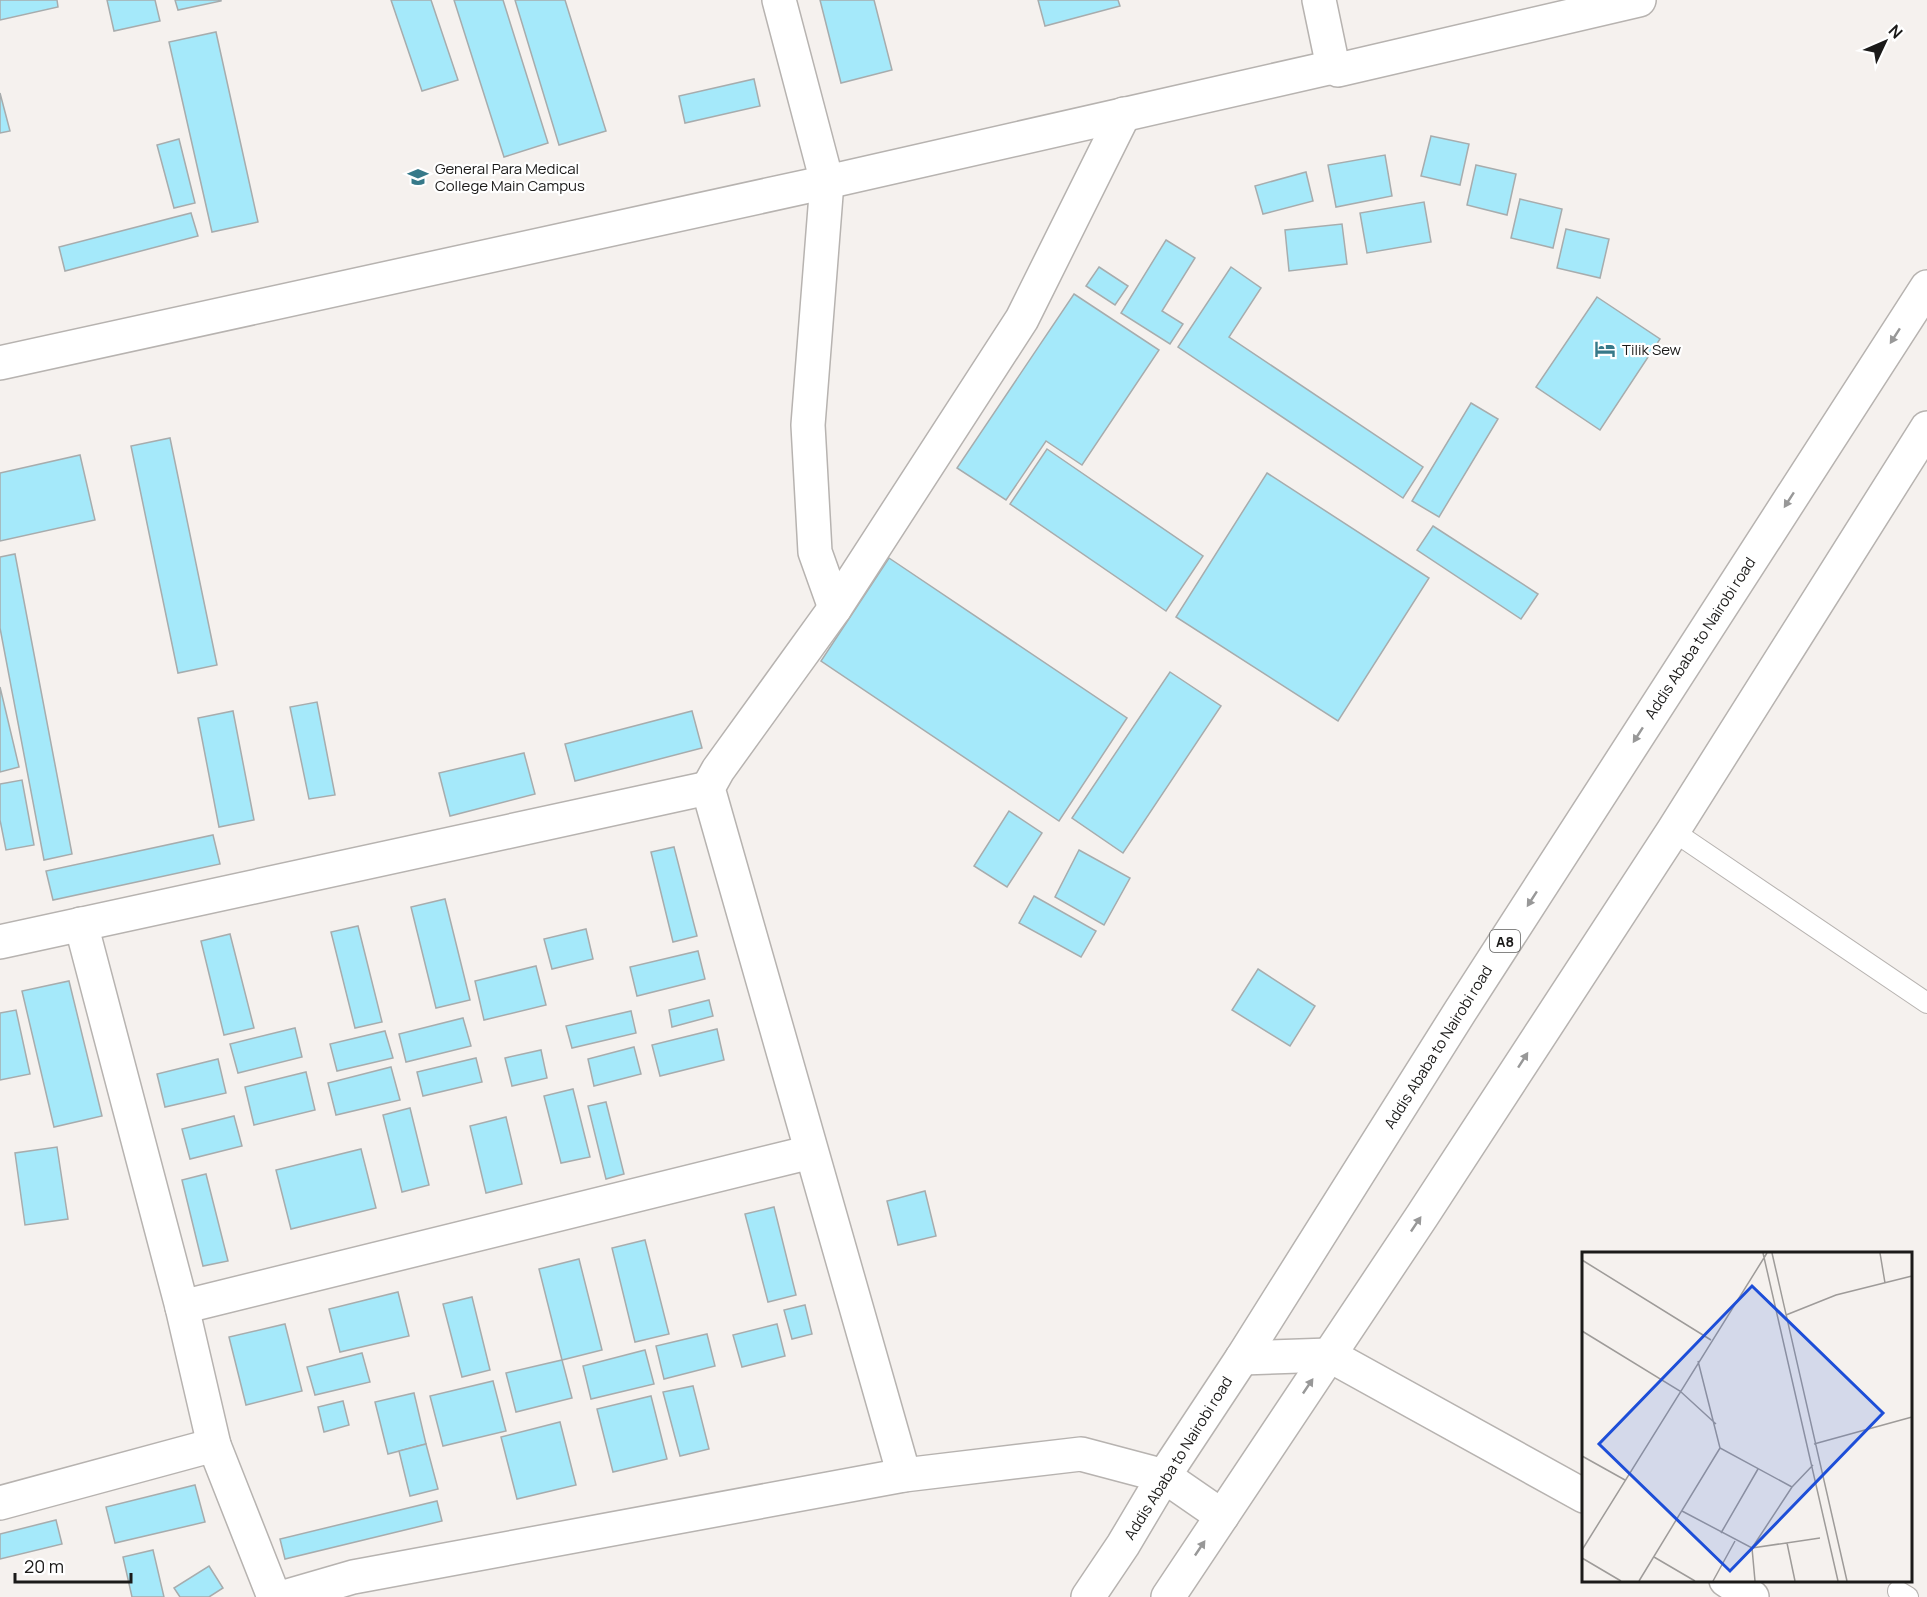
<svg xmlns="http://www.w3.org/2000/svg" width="1927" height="1597" viewBox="0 0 1927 1597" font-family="Manrope,sans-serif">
<rect width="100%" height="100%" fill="#f5f1ee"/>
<g fill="#a5e9fa" stroke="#a7acad" stroke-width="1.5">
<polygon points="0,0 57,0 58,7 0,20"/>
<polygon points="107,0 155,0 160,21 114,31"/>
<polygon points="175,0 221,0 221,1 178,10"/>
<polygon points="391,0 431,0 458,80 422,91"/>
<polygon points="454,0 503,0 548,143 504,157"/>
<polygon points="515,0 565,0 606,131 559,145"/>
<polygon points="820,0 874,0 892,70 841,83"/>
<polygon points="1038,0 1118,0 1120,6 1045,26"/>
<polygon points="216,32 258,222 212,232 169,42"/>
<polygon points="754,79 760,106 685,123 679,96"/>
<polygon points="0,93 10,131 0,133"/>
<polygon points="1431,136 1469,144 1460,185 1421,176"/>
<polygon points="179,139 195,203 174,208 157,145"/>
<polygon points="1385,155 1392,196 1336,207 1328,165"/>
<polygon points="1476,165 1516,174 1507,215 1467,205"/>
<polygon points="1306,172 1313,201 1263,214 1255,186"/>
<polygon points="1520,199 1562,209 1553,248 1511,238"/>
<polygon points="1424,202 1431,242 1367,253 1360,213"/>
<polygon points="191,213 198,236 65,271 59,247"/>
<polygon points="1342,224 1347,264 1289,271 1285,230"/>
<polygon points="1566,229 1609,239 1600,278 1557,268"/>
<polygon points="1166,240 1195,258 1162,311 1183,324 1170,344 1121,313"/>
<polygon points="1099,267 1128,286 1115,305 1086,286"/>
<polygon points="1231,267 1261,288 1229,337 1423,467 1403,498 1178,347"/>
<polygon points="1074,294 1159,350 1082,465 1046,441 1006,500 957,468"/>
<polygon points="1597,297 1660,339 1600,430 1536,387"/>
<polygon points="1471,403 1498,419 1439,517 1412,501"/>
<polygon points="170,438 217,665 178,673 131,446"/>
<polygon points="1047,449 1203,556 1166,611 1010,504"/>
<polygon points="80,455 95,520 0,541 0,473"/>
<polygon points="1267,473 1429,578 1338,721 1176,617"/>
<polygon points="1433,526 1538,594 1521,619 1417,550"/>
<polygon points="15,554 72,854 44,860 0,628 0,557"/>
<polygon points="889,558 1127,718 1059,821 821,661"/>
<polygon points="1170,672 1221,706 1123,853 1072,818"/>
<polygon points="0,687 19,767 0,772"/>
<polygon points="317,702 335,795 309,799 290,707"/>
<polygon points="233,711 254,820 219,827 198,718"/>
<polygon points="692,711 702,748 575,781 565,744"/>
<polygon points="524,753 535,794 450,816 439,773"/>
<polygon points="22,780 34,845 6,850 0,820 0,784"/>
<polygon points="1009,811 1042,833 1007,887 974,866"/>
<polygon points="213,835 220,864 53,900 46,871"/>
<polygon points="674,847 697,936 673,942 651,852"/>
<polygon points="1079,850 1130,878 1104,925 1055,897"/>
<polygon points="1034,896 1096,931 1081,957 1019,923"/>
<polygon points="445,899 470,1000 436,1008 411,907"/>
<polygon points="358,926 382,1022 355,1028 331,932"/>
<polygon points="586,929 593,959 552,969 544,939"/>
<polygon points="230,934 254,1028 224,1035 201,941"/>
<polygon points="698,951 705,979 637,996 630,967"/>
<polygon points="536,966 546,1005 484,1020 475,981"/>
<polygon points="1258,969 1315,1006 1290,1046 1232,1010"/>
<polygon points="69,981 102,1116 54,1127 22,991"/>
<polygon points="709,1000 713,1016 672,1027 669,1010"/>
<polygon points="16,1010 30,1074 0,1080 0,1013"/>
<polygon points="631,1011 636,1033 572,1048 566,1026"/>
<polygon points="463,1018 471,1046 406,1062 399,1034"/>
<polygon points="295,1028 302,1057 238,1073 230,1044"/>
<polygon points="717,1029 724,1060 660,1076 652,1045"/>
<polygon points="385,1031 393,1058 337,1071 330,1044"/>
<polygon points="634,1047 641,1074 594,1086 588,1059"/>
<polygon points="541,1050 547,1078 512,1086 505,1058"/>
<polygon points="476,1058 482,1082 423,1096 417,1072"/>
<polygon points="218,1059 226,1093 165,1107 157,1074"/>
<polygon points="391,1067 400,1100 336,1115 328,1083"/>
<polygon points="306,1072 315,1110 254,1125 245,1087"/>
<polygon points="573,1089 590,1157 561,1163 544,1096"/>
<polygon points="606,1102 624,1174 606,1179 588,1106"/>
<polygon points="410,1108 429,1185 402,1192 383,1115"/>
<polygon points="234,1116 242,1146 190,1159 182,1129"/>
<polygon points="506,1117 522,1184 486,1193 470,1126"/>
<polygon points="57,1147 68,1219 25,1225 15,1153"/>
<polygon points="361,1149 376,1208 291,1229 276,1170"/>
<polygon points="206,1174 228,1261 203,1266 182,1180"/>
<polygon points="925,1191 936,1236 898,1245 887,1201"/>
<polygon points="774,1207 796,1295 768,1302 745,1214"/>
<polygon points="645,1240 669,1334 635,1342 612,1248"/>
<polygon points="579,1259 602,1350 562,1360 539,1269"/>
<polygon points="398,1292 409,1336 340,1352 329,1309"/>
<polygon points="472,1297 490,1370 462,1377 443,1304"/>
<polygon points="805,1305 812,1334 792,1339 784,1310"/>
<polygon points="285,1324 302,1391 246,1405 229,1337"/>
<polygon points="777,1324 785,1356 742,1367 733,1335"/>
<polygon points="707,1334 715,1366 664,1379 656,1346"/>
<polygon points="645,1350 654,1384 591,1399 583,1366"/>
<polygon points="362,1353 370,1382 315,1395 307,1367"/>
<polygon points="562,1360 572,1398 516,1412 506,1373"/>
<polygon points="493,1381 506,1431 443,1446 430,1396"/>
<polygon points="693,1386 709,1449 680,1456 663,1392"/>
<polygon points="414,1393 426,1444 388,1454 375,1402"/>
<polygon points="651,1396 667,1459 613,1472 597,1409"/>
<polygon points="343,1401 349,1425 324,1432 318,1407"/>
<polygon points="560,1422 576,1485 517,1499 501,1437"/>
<polygon points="426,1444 438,1489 410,1496 399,1451"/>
<polygon points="195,1485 205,1522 115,1543 106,1507"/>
<polygon points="437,1501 442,1521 285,1559 280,1539"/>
<polygon points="56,1520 62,1544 0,1559 0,1534"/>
<polygon points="153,1550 164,1597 132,1597 123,1557"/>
<polygon points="209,1566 223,1588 209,1597 180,1597 174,1588"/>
</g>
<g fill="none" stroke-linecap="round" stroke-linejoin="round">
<g stroke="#b7b3b0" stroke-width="22">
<g id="service">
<polyline points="1673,831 1927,1003"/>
<polyline points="1898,1591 1908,1597"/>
</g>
</g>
<g stroke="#b7b3b0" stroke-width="36">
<g id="minor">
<polyline points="779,0 827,182 808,425 815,552 835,608"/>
<polyline points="1319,0 1333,67"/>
<polyline points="81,924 182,1307 214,1445 274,1597"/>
<polyline points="0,942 708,788"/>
<polyline points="182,1307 811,1152"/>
<polyline points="1242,1358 1329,1355 1584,1496"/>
<polyline points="904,1475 708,788 718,770 835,608 1022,319 1124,114"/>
<polyline points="0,1503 214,1445"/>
<polyline points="1726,1580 1752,1597"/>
<polyline points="284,1597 353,1577 904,1475 1081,1454 1164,1476 1222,1516"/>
</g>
</g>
<g stroke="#b7b3b0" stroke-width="36">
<polyline id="secondary" points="0,363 827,182 1333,67 1338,70 1639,0"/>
</g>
<g stroke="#b7b3b0" stroke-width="36">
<g id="trunk">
<polyline points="1088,1597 1123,1545 1164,1476 1242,1358 1461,1010 1927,287"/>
<polyline points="1168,1597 1422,1216 1673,831 1927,428"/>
</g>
</g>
<use href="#service" stroke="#fff" stroke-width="20"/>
<use href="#minor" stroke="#fff" stroke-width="33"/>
<use href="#secondary" stroke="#fff" stroke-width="33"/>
<use href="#trunk" stroke="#fff" stroke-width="33"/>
</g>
<defs><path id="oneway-solid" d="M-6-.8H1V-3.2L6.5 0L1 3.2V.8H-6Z" transform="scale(1.5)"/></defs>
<g fill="#989898">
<use href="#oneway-solid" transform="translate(1895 336) rotate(123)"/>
<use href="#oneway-solid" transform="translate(1789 500) rotate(123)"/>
<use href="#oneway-solid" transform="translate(1638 735) rotate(123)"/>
<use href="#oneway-solid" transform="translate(1532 899) rotate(123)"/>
<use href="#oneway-solid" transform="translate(1523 1060) rotate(-57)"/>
<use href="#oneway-solid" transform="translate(1416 1224) rotate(-56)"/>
<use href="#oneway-solid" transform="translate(1308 1386) rotate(-56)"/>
<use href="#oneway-solid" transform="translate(1200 1548) rotate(-56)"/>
</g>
<defs>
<g id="university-bare" transform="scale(1.62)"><path d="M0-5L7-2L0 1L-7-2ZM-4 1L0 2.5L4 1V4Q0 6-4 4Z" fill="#367989" stroke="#fff" stroke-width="2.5" paint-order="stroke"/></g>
<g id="hotel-bare" transform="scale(1.62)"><path d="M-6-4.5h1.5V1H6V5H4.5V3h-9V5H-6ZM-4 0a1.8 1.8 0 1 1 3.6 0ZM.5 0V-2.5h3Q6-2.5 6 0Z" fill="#367989" stroke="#fff" stroke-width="2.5" paint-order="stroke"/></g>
</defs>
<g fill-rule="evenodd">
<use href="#university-bare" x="418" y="177"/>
<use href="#hotel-bare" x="1605" y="349"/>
</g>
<g text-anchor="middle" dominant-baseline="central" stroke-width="4.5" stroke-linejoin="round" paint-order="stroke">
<rect fill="#fff" stroke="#5f5f5e" stroke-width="1.5" x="1490" y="930" width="30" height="22" rx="4.5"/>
<g font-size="14" font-weight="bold" fill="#1b1a19">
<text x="1505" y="941">A8</text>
</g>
<g font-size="15" fill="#1b1a19" stroke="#fff" text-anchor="start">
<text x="435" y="168">General Para Medical<tspan x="435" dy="17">College Main Campus</tspan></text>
<text x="1622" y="349">Tilik Sew</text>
</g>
<g font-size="15" fill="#1b1a19" stroke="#fff">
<text transform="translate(1700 638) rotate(-57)">Addis Ababa to Nairobi road</text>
<text transform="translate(1438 1047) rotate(-58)">Addis Ababa to Nairobi road</text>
<text transform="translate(1178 1458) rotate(-58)">Addis Ababa to Nairobi road</text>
</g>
</g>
<g transform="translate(1582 1252)">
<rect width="330" height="330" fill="#f5f1ee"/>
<path fill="none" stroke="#9e9b99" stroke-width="1.5" d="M181 1 256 329M190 1 265 329M298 1 303 31M0 8 129 88M204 63 254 43 330 24M0 79 98 139 134 172M116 109 138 196 210 235M232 192 330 165M0 204 43 228M100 259 170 296 238 286M139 281 176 217M205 291 213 329M0 298 185 1M72 305 113 329M0 306 39 329M57 329 138 196M131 329 153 289M173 329 170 296 210 235 231 213"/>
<path fill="#1d4ed8" fill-opacity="0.15" stroke="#1d4ed8" stroke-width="3" d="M170 34 301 161 148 319 17 192Z"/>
<rect width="330" height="330" fill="none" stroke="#1b1a19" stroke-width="3"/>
</g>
<g transform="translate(1885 42) rotate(46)" stroke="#ffffff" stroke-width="4.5" paint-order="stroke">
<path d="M0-4.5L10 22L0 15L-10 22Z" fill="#1b1a19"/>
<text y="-9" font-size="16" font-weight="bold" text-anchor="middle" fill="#1b1a19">N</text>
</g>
<path d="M15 1573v9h116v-9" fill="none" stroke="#1b1a19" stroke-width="3"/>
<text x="24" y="1573" font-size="18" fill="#1b1a19" stroke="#ffffff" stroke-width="4.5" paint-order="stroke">20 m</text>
</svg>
